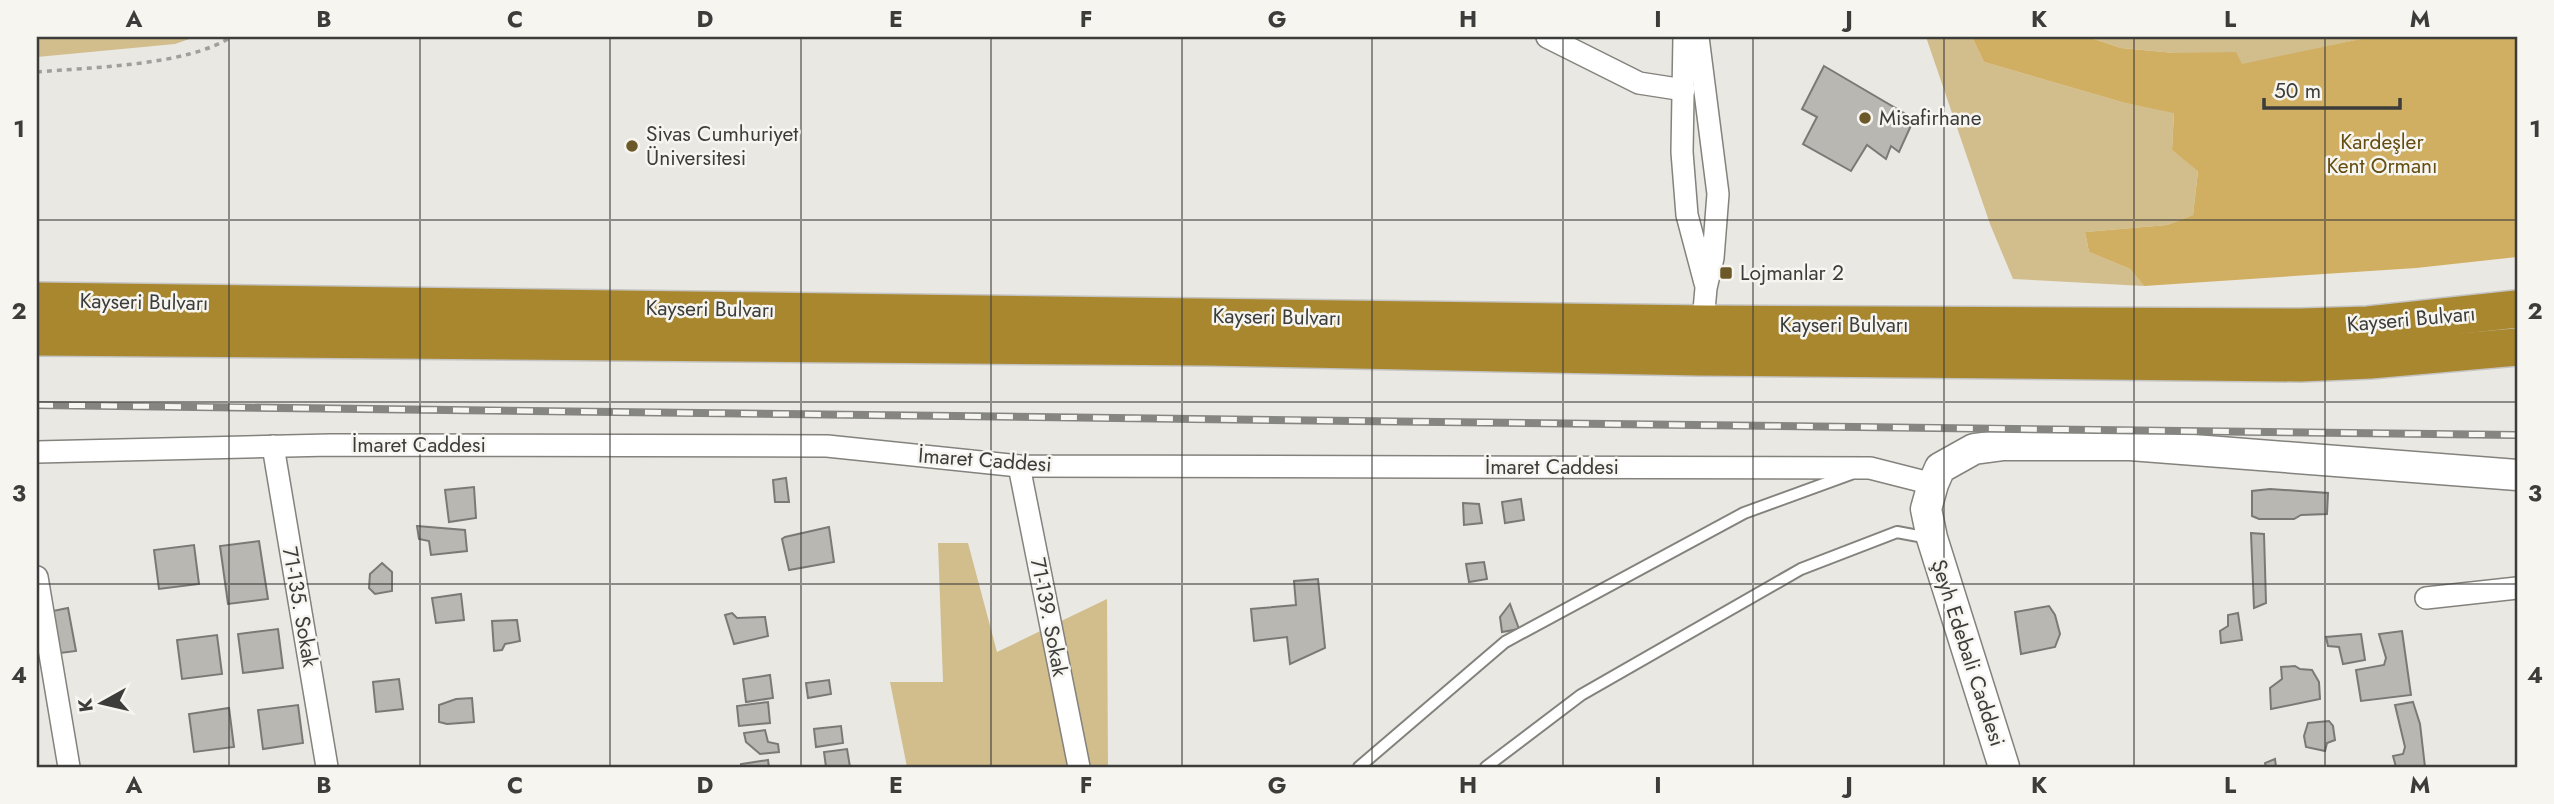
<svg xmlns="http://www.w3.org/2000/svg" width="2554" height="804" viewBox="0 0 2554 804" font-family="Jost,sans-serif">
<rect width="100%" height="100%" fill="#eae8e3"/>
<g fill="#d2bd8d">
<polygon points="37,37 195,37 175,44 37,57"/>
<polygon points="1926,37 1972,37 1984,62 2125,103 2174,112 2172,150 2198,170 2193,215 2167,225 2085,232 2089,252 2130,269 2144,286 2013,279 1990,224"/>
<polygon points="2088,37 2370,37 2242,65 2174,53 2121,48"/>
<polygon points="938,543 968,543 997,652 1107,599 1108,767 907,767 890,682 943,682"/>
</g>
<polygon fill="#d0af62" points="1972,37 2088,37 2121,48 2174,53 2236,52 2242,64 2370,37 2517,37 2517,257 2416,268 2144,286 2130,269 2089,252 2085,232 2167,225 2193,215 2198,171 2172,150 2174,113 2125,103 1984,62"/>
<g fill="#b9b7b2" stroke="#7b7975" stroke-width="2">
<polygon points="1824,66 1914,119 1899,152 1891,146 1886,159 1867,145 1851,171 1803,144 1817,117 1802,109"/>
<polygon points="786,478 789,502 775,502 773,480"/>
<polygon points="474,487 476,518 449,522 445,490"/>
<polygon points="2270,489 2328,493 2327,514 2301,515 2294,519 2259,519 2252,516 2252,491"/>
<polygon points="1521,499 1524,520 1505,523 1502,502"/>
<polygon points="1463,503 1479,504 1482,523 1464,525"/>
<polygon points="417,526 465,530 467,551 431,555 429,541 419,539"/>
<polygon points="829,527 834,562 789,570 782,539 785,537"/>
<polygon points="2251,533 2264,534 2266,603 2254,608"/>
<polygon points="259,541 268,599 228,604 220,546"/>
<polygon points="194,545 199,584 159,589 154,550"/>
<polygon points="1484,562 1487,579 1469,582 1466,564"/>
<polygon points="382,563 392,572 392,591 375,594 369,588 370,574"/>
<polygon points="1318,579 1325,648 1290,664 1287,637 1254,641 1251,609 1296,605 1294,581"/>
<polygon points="461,594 464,620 436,623 432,598"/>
<polygon points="1510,604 1519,629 1502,632 1500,617"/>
<polygon points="2049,606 2055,615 2060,634 2055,647 2021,654 2015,612"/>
<polygon points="68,608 76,651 53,654 48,612"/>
<polygon points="732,613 737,618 765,617 768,636 734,644 725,615"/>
<polygon points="2238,613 2242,640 2221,643 2220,631 2228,626 2228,615"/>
<polygon points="517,620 520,641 505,644 502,650 494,651 492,621"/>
<polygon points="278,629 283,668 243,673 238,634"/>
<polygon points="2402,631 2411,695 2361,701 2356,670 2384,665 2386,658 2379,634"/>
<polygon points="2361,634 2365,660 2343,664 2339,647 2328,646 2326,637"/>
<polygon points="217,635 222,674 182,679 177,640"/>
<polygon points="2295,666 2300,669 2312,670 2319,682 2320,699 2271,709 2270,688 2282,679 2281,667"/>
<polygon points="770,675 773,698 746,702 743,679"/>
<polygon points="399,679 403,709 376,712 373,682"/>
<polygon points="829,680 831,694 808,698 806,683"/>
<polygon points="472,698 474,722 447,724 439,722 439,705 456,699"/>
<polygon points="768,702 770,723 739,726 737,706"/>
<polygon points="2413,702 2420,724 2425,767 2396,767 2393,756 2403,754 2405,747 2395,705"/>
<polygon points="298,705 303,743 263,749 258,710"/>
<polygon points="229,708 234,747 194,752 189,714"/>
<polygon points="2329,721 2333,726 2335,740 2327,743 2325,751 2306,747 2304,736 2308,723"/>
<polygon points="841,726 843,743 816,747 814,729"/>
<polygon points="765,730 768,742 778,744 779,752 760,754 746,742 744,733"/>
<polygon points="847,749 850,767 826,767 824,752"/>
<polygon points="2275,759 2276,767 2266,767 2265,763"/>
<polygon points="768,760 769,767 741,767 741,764"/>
</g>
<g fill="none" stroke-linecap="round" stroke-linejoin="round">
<g stroke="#84827d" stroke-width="14">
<g id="lane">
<polyline points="1359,767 1505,642 1744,513 1851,474"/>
<polyline points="1486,767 1581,695 1801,569 1897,532 1929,538"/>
</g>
</g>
<g stroke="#84827d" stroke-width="24">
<g id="street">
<polyline points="1547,37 1639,83 1684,90"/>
<polyline points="1684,37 1682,152 1687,215 1705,283"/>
<polyline points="1698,37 1718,194 1713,258 1706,288 1702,333"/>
<polyline points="273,446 327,767"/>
<polyline points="37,452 330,445 827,446 1019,466 1870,468 1933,484"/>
<polyline points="1019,466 1079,767"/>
<polyline points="37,577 69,767"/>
<polyline points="2426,598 2517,588"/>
</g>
</g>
<g stroke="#84827d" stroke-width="33">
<polyline id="secondary" points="2004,767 1932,538 1926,509 1933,484 1940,468 1974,449 2004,445 2130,445 2517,475"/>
</g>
<g stroke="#c4c4c4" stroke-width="40">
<g id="highway">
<polyline points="37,301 1703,324 2301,327 2368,325 2517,309"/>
<polyline points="37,337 1206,347 1698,357 2300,363 2370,360 2517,347"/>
</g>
</g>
<path stroke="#a19f9c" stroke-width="3.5" stroke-dasharray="5 5" stroke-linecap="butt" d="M37 72C92 67 186 66 231 37"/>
<use href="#lane" stroke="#fff" stroke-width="10"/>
<use href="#street" stroke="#fff" stroke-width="21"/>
<use href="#secondary" stroke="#fff" stroke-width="30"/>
<use href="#highway" stroke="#a9872f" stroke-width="37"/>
<g stroke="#858581" stroke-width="8">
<polyline id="rail" points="37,405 2517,435"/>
</g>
<use href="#rail" stroke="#f7f5f0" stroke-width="5" stroke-dasharray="16" stroke-linecap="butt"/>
</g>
<path fill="none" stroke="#3c3c3a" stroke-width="2" stroke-opacity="0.55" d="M229 37V767M420 37V767M610 37V767M801 37V767M991 37V767M1182 37V767M1372 37V767M1563 37V767M1753 37V767M1944 37V767M2134 37V767M2325 37V767M37 220H2517M37 402H2517M37 584H2517"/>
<g fill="#6d5928" stroke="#f7f5f0" stroke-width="2.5">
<circle cx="1865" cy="118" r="7"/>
<circle cx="632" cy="146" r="7"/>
<rect x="1719" y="266" width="14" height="14" rx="3.5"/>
</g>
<g text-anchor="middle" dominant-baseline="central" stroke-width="5" stroke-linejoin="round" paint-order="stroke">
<g font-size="21" fill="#3c3c3a" stroke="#f7f5f0" text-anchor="start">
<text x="1879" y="118">Misafirhane</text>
<text x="646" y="134">Sivas Cumhuriyet<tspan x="646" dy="24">Üniversitesi</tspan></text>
<text x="1740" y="273">Lojmanlar 2</text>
</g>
<g font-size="21" fill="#634d10" stroke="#f7f5f0">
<text x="2382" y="142">Kardeşler<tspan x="2382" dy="24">Kent Ormanı</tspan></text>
</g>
<g font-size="21" fill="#3c3c3a" stroke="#f7f5f0">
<text transform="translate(144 302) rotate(1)">Kayseri Bulvarı</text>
<text transform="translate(710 309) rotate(1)">Kayseri Bulvarı</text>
<text transform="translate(1277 317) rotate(1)">Kayseri Bulvarı</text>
<text transform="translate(2411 319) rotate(-5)">Kayseri Bulvarı</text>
<text x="1844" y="325">Kayseri Bulvarı</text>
<text x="419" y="445">İmaret Caddesi</text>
<text transform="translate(985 460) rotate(4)">İmaret Caddesi</text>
<text x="1552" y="467">İmaret Caddesi</text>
<text transform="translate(300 607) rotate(80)">71-135. Sokak</text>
<text transform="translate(1049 617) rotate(79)">71-139. Sokak</text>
<text transform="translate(1968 653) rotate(72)">Şeyh Edebali Caddesi</text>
</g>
</g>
<rect width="2554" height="804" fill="none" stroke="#f7f5f0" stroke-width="77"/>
<g transform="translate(102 703) rotate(262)" stroke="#f7f5f0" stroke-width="5" paint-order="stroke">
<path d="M0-5L12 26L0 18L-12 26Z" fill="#3c3c3a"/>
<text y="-10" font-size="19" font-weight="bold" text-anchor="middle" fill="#3c3c3a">K</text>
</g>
<path d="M2264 98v10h136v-10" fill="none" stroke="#3c3c3a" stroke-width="3.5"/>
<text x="2274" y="98" font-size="21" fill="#3c3c3a" stroke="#f7f5f0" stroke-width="5" paint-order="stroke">50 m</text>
<rect x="38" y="38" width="2478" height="728" fill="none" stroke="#3c3c3a" stroke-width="2.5"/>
<g font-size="23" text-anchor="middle" font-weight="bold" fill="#3c3c3a">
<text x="134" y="27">A</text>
<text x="324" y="27">B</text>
<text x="515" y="27">C</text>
<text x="705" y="27">D</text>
<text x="896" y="27">E</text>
<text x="1086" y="27">F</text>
<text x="1277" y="27">G</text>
<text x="1468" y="27">H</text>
<text x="1658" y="27">I</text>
<text x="1849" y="27">J</text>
<text x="2039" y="27">K</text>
<text x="2230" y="27">L</text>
<text x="2420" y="27">M</text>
<text x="19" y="137">1</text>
<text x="2535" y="137">1</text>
<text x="19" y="319">2</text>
<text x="2535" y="319">2</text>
<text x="19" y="501">3</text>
<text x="2535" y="501">3</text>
<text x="19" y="683">4</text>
<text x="2535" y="683">4</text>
<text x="134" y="793">A</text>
<text x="324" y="793">B</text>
<text x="515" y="793">C</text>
<text x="705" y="793">D</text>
<text x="896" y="793">E</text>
<text x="1086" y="793">F</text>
<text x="1277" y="793">G</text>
<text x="1468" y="793">H</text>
<text x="1658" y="793">I</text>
<text x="1849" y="793">J</text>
<text x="2039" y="793">K</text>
<text x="2230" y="793">L</text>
<text x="2420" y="793">M</text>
</g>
</svg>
